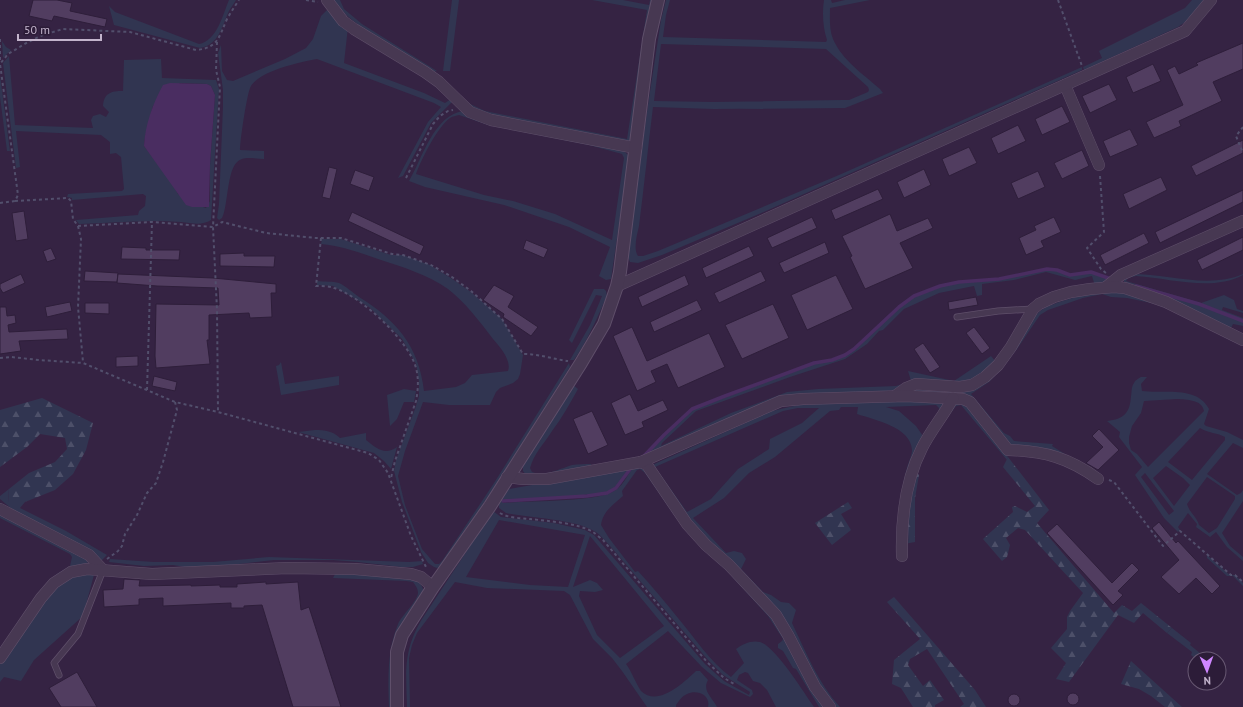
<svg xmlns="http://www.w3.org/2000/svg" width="1243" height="707" viewBox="0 0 1243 707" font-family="'PT Sans',sans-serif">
<defs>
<pattern id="forest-firs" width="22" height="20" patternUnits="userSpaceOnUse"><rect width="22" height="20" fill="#313551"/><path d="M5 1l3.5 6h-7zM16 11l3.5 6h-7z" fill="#4d5069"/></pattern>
</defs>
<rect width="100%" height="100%" fill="#352343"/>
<g fill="#313551" fill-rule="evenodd">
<path d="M229 0H236C234 4 231 7 229 11 222 26 219 45 200 48L114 25 109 6 115 12 199 44C217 41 223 14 229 0Z"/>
<path d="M331 0H340L344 9 362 24 437 71 433 72C397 50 359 31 331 0Z"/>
<polygon points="452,0 459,0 450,71 443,71"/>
<polygon points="592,0 623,0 649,5 650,0 653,0 645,36 630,140 627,142 486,114 477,110 464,101 485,111 627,139 647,10"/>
<path d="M666 0H670L666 15 663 37 826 42 827 40C823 28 822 13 824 0H831L832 3 845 0H870L830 8C830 18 829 29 833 39 842 60 863 74 880 89L883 93 845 108 714 109 653 107C648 147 644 187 639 226 637 235 633 249 638 256H643L658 251 839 175 1082 67V70L759 214 662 255 638 263 630 262 628 257V246L649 98 661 20ZM661 44 826 49 868 87 869 90 868 92 849 100H841L713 102 654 101Z"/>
<polygon points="1192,0 1207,0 1188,20 1178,27 1084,70 1083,67 1102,58 1099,51 1185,8"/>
<path d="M327 10 348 27 344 63 424 93 445 103 451 99 452 102 431 123 403 176 398 178 428 122 441 107 434 103 317 59C300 62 260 71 251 86 247 92 240 141 240 150L264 151V159C257 159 248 157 242 159 226 163 229 205 222 218L219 220 217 218 219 204 223 106V90L218 53 221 45 222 71 227 80 233 81 285 59 306 48 313 39 321 16Z"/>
<polygon points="2,41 6,47 11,50 3,58"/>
<path d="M9 56 15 125 93 128 91 120 93 116 100 114 106 117 109 112 103 106C104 93 111 91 123 91L124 60 161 59 162 78 216 80 219 89 211 220C202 226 191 223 181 222 147 219 113 223 79 224L76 220 138 215 139 211 145 206 146 196 143 194 72 200V198L67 197 68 194 122 191 124 189 121 157 116 153 110 154V142L101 135 16 131 20 167 16 168 3 63ZM180 83 207 84 211 86 215 95 210 165V201L206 208 200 206 178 194 172 183 144 146 145 137 153 106Z"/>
<polygon points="0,75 10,151 7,151 0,97"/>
<path d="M464 111 624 151 628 155V165L611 279 606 280 599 276 610 247 569 227 504 205 425 187 409 181C422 159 434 114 464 111ZM459 115 488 125 589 145 622 154 624 158 612 240 555 214 513 201 484 195 416 174C421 160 438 126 450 118 453 116 456 116 459 115Z"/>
<path d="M322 239H341L391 255H403L430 265 451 278 471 292 502 319 523 355 521 368 520 374 518 379 513 383 500 388 496 392 490 405H449L423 402 405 451 398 476 405 505 422 549 435 564H439L442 561 494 483 569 363 570 367 501 477 448 558 441 567 437 568 434 567 428 563 421 552 402 502 394 471 396 460 415 409 419 396V382L416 364 402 339 369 307 333 286 317 285V281C324 282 333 281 339 283 346 286 353 293 359 297 396 320 419 346 424 391L456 387 465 383 472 375 508 371C512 360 499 346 493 339 480 322 465 302 448 289 428 275 403 267 381 260 361 253 342 246 321 244Z"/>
<path d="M1048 270 1057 271 1070 275 1091 273 1111 280 1095 286 1092 276 1075 280 1046 272 1014 280 982 284V295L977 296 974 286 939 293 904 309 883 330 879 331 867 344 845 359 790 377 696 411 662 443 661 446 731 413 787 392 818 389 896 386 911 381 908 371 954 381 991 356 996 362 981 375 964 383 845 395H798L641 460 664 436 692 410 814 364 845 356 854 349 899 308C916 294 937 286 959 282 968 281 977 282 987 281 1007 278 1027 274 1048 270Z"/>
<path d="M1132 274C1168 274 1209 289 1243 274V275C1211 292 1170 278 1136 276L1128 278 1126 281 1201 303 1224 295 1234 300 1237 309 1243 311V313L1223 307 1222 310 1243 318V320L1200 303 1124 282V279Z"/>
<polygon points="1123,283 1209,308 1243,322 1243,326 1233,324 1231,328"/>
<path d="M594 289H604L606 291 607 296C597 318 588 340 574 360H570L590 325 602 296 596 295 572 343 569 340Z"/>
<path d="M1110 289C1128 290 1145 297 1161 303 1189 314 1216 328 1243 341V346L1230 340 1228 336 1192 318 1156 304 1127 298 1111 297 1102 294 1083 298 1048 310 1040 315 1017 349 999 371 989 382 971 394 1004 433 1010 436 1014 441 1053 444 1052 446 1065 454 1063 456 1049 450 1007 444 971 401C955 389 924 393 904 393L908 390 915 387 961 389C990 388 1009 355 1023 333 1028 326 1033 317 1040 311 1053 301 1093 293 1110 289Z"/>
<polygon points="281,362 285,384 339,376 339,385 281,395 276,366 279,365"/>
<path d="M1141 377H1147L1141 384 1142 391C1163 394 1197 385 1209 409L1204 424 1206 426 1227 432 1243 440V448L1233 443 1207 474 1237 495 1241 493 1243 490V501L1222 533 1230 546 1243 557V561L1227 547 1216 532 1210 537 1196 527 1197 524 1188 513 1178 527 1180 530 1178 532 1164 518 1135 475 1142 467 1119 437 1120 432 1107 421C1124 419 1130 413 1131 396 1132 392 1131 387 1134 383 1135 380 1138 379 1141 377ZM1177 399C1186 400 1202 399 1204 411L1148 467 1137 454 1131 450 1129 443V437L1132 426 1141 413 1144 401ZM1200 428C1208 433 1218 433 1225 437V440L1192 480 1168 462ZM1166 466 1183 478 1190 485 1174 506 1153 478ZM1145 473 1174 511 1169 515 1141 477ZM1207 477 1235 496V499L1217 528 1209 533 1199 525C1197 517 1189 512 1187 504Z"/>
<path d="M573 385 578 389C570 403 562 418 552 431 544 444 534 453 530 468L532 472C545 477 559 469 572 465 578 464 585 464 591 464L592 468 557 475H526L523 471V464Z"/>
<polygon points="404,389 416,391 414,402 404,402 397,419 390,426 387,395"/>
<polygon points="955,399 967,405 1008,457 1007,460 961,405 956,406 930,441 916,472 907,528 909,543 902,546 915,464"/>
<path d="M881 401H949L901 496C903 487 904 477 907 468 908 463 912 456 912 450 911 427 875 420 857 414L858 407H841L839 410 830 411 775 457 749 473 724 498 693 518 726 553 734 551 742 553 746 559 741 569 763 592 771 595 781 602 789 603 796 610 792 623C806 652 818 683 840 707H833L791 634 709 544 650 466 772 411 798 405ZM936 405 939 408 938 414 923 436 916 426 899 411 886 407ZM798 408H819L802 423 770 439 769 449 738 469 711 499 687 512 655 467 783 411Z"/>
<path d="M315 430C325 430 333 431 340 438L366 433V440C376 448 385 456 397 447L391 469 384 461 374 453 298 432Z"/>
<path d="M642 466 774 616 827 707H819L796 669 793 668 783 651 778 648V644L782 641 783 639 768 616 727 571 701 547 677 519 645 473 640 469 637 470 622 491 623 496C613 505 603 511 601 525L609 538 635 572 638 571C652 586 665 602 678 618 695 638 710 662 731 677L744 663 736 649C743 644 751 640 760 642 776 647 804 693 814 707H776L767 690 760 683 753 681 748 673 745 672 739 675 737 680 752 690 753 694 750 697 721 683 702 667 668 631 626 664C632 672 635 682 641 691 658 707 682 684 696 671H700L708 680C702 691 712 697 717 707H708C711 695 697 689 687 694 682 696 679 701 676 705V707H647L622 671 612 658 593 639 570 595 564 591 487 588 455 582 417 633 412 645 409 658 410 707H407C406 671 403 651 422 619L493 511 501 517 554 523 585 530 594 535 705 664 724 681 749 695 750 692 723 675 708 660 610 546C605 541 601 535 594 531 575 519 530 518 506 513L499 508C498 501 503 493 509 489ZM631 469H632C627 476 622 487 614 491 598 502 526 501 503 503L502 500 563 497 604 493 613 489 617 485 629 470ZM499 520 585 535 568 587 530 585 466 577ZM590 536 664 626 620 658 597 635 579 596 580 591 595 592 603 590 597 583 590 580 573 587Z"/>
<polygon points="9,489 8,502 25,502 20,508 66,531 107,555 101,561 97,555 55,531 13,510 0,499 0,496"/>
<polygon points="0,514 85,558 87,561 88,565 71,570 0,654 0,648 50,580 57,574 70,566 72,557 70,554 0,518"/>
<polygon points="1207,555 1230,575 1235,575 1243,583 1243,586 1233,576 1227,576 1207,558"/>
<polygon points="269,557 409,562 422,561 423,564 413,567 401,567 358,562 333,560 274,560 231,565 185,567 173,565 144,566 109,562 110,559 154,562 213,562"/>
<polygon points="95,571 83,616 34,660 21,681 4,677 0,682 0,662 51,590 69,576"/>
<path d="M340 572 412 576C419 581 423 585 424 594L403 625 394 707H389C388 678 387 651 398 624 402 615 417 602 418 593 418 588 415 585 413 582L406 581 333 578 335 574Z"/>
<polygon points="1172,628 1191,643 1190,645 1205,657 1203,659 1196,659 1191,655 1192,652 1167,633"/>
</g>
<g fill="url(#forest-firs)">
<polygon points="42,398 93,423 86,450 73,474 55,490 25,502 8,503 9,489 29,473 55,462 67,449 65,438 40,434 27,447 0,467 0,410"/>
<polygon points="1008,457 1049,510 1037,523 1114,613 1122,605 1132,611 1141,603 1172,628 1167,633 1143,613 1134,623 1118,615 1069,682 1056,679 1066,663 1051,648 1067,629 1067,617 1070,611 1083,593 1025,530 1018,528 1006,538 1010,545 1007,557 1002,561 983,539 1013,512 1012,507 1015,506 1027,512 1035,506 1003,467"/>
<path d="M916 472 919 475 915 498V542L909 543C906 519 910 496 916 472Z"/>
<polygon points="848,502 852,508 841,514 851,530 832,545 815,523"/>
<polygon points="894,597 975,690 986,707 960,707 964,704 927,649 910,659 908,665 923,686 930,680 944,700 935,705 935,707 913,707 901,688 892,684 894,660 920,639 887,602"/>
<polygon points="1131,661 1182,707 1165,707 1151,696 1139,689 1121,684"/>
</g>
<path fill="#4a2d61" d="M170 83 207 84 211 86 215 95 210 165 209 207H192L186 205 144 146C145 125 153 103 163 85Z"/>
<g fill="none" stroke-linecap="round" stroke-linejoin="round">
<g stroke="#4a2d61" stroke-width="3.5">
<polyline points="1136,286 1199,304 1243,321"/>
<polyline points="643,457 664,435 692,409 725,396 814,363 832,360 845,355 854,349 899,307 914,296 940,286 959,282 999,279 1047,269 1057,270 1070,275 1091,272 1111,279"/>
<polyline points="503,501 587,496 607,493 616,488 631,468"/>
</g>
</g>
<g fill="#513d60" stroke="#2e1e3a">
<polygon points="33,0 57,0 72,3 70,11 107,19 105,27 54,16 52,21 29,16"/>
<polygon points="1243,43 1243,69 1213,82 1222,101 1179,121 1181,126 1154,138 1146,122 1183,105 1167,70 1175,66 1179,74 1198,65 1196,63"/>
<polygon points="1153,64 1161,81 1133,93 1126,77"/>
<polygon points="1109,84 1117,100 1090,113 1082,96"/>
<polygon points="1062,106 1070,122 1042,135 1035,119"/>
<polygon points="1018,125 1026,141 998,154 991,138"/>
<polygon points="1130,129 1138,145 1110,157 1103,141"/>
<polygon points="1243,140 1243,153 1196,176 1191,166"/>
<polygon points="969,147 977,163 949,176 942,159"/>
<polygon points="1082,150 1089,166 1062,179 1054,163"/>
<polygon points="329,167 337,169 330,199 322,197"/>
<polygon points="924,169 931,185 904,198 897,182"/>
<polygon points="355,170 374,177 369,191 350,184"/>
<polygon points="1038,171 1045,187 1018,199 1011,183"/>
<polygon points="1161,177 1167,190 1129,209 1123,194"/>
<polygon points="878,189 883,199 835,220 831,210"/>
<polygon points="1243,190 1243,202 1160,243 1155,232"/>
<polygon points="24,211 28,239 16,241 12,213"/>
<polygon points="352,212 424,246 420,255 348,221"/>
<polygon points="890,214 897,231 928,218 933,228 900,243 913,268 865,289 850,257 852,256 842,236"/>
<polygon points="812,217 817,228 772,248 767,238"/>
<polygon points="1054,217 1061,232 1041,241 1044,247 1026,255 1019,238 1036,230 1034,226"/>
<polygon points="1144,233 1149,243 1105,265 1100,255"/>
<polygon points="1243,237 1243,250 1202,270 1197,260"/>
<polygon points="526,240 548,249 544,258 523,249"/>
<polygon points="825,242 829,253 784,273 779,263"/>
<polygon points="749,246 754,256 706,278 702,268"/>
<polygon points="122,247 146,248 146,250 180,250 179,260 121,259"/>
<polygon points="51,248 56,259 47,262 43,251"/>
<polygon points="244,253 244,256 275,256 274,267 220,266 220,254"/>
<polygon points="85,271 118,273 117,282 84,281"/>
<polygon points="761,271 766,281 719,303 714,293"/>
<polygon points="21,274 25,283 3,293 0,288 0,284"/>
<polygon points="118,274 213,278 276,284 276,293 271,293 272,317 250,318 249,313 209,315 209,340 207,340 210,364 156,368 155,356 156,304 219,305 218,288 157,286 117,283"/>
<polygon points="685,275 689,285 642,307 638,297"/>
<polygon points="836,275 853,309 807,330 791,295"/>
<polygon points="494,285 514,296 508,307 538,327 531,336 503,317 504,314 483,300"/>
<polygon points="976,297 978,305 949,310 948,302"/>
<polygon points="697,300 702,310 654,332 650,322"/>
<polygon points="70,302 72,311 47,317 45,307"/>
<polygon points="85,303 109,303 109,314 85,313"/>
<polygon points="773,304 789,338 742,359 725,325"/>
<polygon points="0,307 6,307 7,316 15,315 16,323 8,325 9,332 67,329 68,339 19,341 21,351 0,354"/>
<polygon points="632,327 647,361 709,333 725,367 678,388 667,364 651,371 656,382 637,391 613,336"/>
<polygon points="974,327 990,348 982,354 966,333"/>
<polygon points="923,343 940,367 930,373 914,349"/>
<polygon points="138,356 138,366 116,367 116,357"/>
<polygon points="154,376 177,382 175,391 152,386"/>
<polygon points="630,394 638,411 663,400 668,410 642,422 644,427 625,435 611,403"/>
<polygon points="592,411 608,445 588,454 573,419"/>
<polygon points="1099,429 1119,450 1098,470 1086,463 1103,447 1092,436"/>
<polygon points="1159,522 1176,543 1178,541 1220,586 1212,594 1196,578 1179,594 1161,577 1179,560 1152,528"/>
<polygon points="1057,524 1112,583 1132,563 1139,570 1118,591 1123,595 1113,605 1047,533"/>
<polygon points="124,579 140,580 139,586 191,585 191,586 220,585 220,587 237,587 237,584 266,582 266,584 298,582 301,610 309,607 341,707 293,707 262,605 244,606 244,608 231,608 231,603 163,606 163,598 139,599 139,605 104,607 103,590 123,589"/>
<polygon points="77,672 97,707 61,707 49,688"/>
<circle cx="1073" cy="699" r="6"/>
<circle cx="1014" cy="700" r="6"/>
</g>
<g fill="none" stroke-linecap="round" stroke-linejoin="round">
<g stroke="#5f4f6a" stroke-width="7">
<g id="service">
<polyline points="957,317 998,311 1033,309"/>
<polyline points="59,675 54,663 78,634 103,570"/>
</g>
</g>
<g stroke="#5f4f6a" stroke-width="12">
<g id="minor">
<polyline points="327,0 343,21 354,29 425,72 439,82 470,112 491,120 636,148"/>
<polyline points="1065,85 1099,165"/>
<polyline points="617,286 1185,31 1211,0"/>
<polyline points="1106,287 1121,275 1243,221"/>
<polyline points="895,396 906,388 916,384 960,387 972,385 985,377 998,365 1011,347 1033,309 1039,304 1054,297 1071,292 1090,289 1114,287 1125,288 1143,294 1166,302 1243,340"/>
<polyline points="641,462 647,465 687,524 706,545 729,565 776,615 788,635 815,687 830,707"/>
<path d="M507 477 523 479H547L641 462 781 401 803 399 906 396 963 399 970 402 1008 450C1045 451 1069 458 1098 479"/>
<polyline points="0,509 89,555 103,570"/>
<path d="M902 556C901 519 905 481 922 448 931 430 944 415 953 398"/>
<polyline points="0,658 41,598 54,583 71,572 87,569 152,574 287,568 355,569 411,574 421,577 433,587"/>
</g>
</g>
<g stroke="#5f4f6a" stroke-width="14">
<polyline id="tertiary" points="397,707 397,652 402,635 433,587 490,506 581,363 604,324 617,286 620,272 649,39 658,0"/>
</g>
<g stroke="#524f6c" stroke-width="2" stroke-dasharray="3 3" stroke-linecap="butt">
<polyline points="306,0 318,2"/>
<polyline points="1058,0 1082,66"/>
<polyline points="0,39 0,63"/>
<polyline points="217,42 216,70 220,87 213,227 217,310 218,412"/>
<polyline points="1243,127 1236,136 1243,153"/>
<polyline points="1100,176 1104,232 1087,248 1101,269 1106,273"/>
<polyline points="406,178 433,124 440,116 448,111 453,110"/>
<path d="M15 201 68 198 71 201 73 219 78 226 152 222 213 227 222 222 266 233 316 238H341L392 254 403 255 431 265 452 277 471 291 502 319 523 354C539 354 553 359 568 361"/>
<path d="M0 203 15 201 18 195 0 64 8 54 28 42 43 35 63 29 130 32 196 50C218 48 219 37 227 19 231 12 235 6 239 0"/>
<polyline points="78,226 81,239 78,307 83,362"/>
<path d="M321 238 316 286C322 286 329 286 334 288 361 296 409 341 416 368 419 379 418 391 416 401L395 461 391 478"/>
<polyline points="0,358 11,357 39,360 83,363 175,402 218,412 368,453 379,460 388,473 411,536 426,567"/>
<polyline points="147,390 152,222"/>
<polyline points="1109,480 1114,482 1163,546 1180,531 1231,575 1235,575 1243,582"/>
<path d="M500 513C508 518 520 518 530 519 547 521 578 523 593 532 596 534 600 538 603 540L707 662 724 678 736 685"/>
<polyline points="107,559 118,551 122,546 125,534 137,515 147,493 156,483 163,462 177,410 175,402"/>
</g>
<use href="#service" stroke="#473852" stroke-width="5.5"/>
<use href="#minor" stroke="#473852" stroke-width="11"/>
<use href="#tertiary" stroke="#473852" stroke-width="12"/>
</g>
<g transform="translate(1207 671) rotate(178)"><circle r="19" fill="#2c1c38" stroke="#685973"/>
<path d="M0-3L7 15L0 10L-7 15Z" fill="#cf87ff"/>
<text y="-6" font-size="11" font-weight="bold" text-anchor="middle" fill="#c3b4cc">N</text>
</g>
<path d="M18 34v6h83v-6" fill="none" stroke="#c3b4cc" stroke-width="2"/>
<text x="24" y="34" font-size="12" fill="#c3b4cc" stroke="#2c1c38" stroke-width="3" paint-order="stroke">50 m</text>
</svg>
